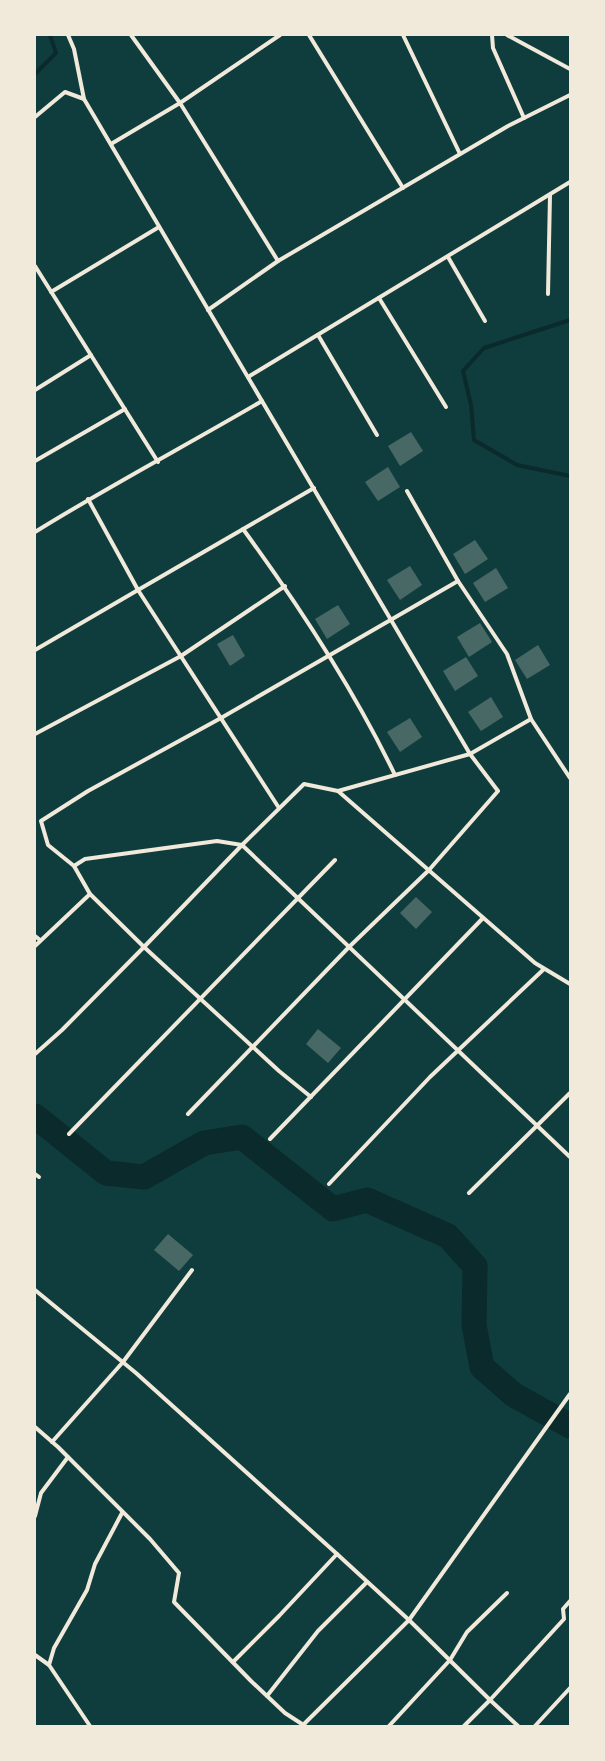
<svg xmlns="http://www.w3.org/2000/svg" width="605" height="1761" viewBox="0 0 605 1761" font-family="'Noto Sans',sans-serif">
<rect width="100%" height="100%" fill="#0f3d3e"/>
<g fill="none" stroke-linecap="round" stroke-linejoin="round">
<g stroke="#0a2a2b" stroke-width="4">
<polyline points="35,74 56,53 50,35"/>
<polyline points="570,320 484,348 463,371 471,405 474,440 517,465 570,476"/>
</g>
<polyline stroke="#0a2a2b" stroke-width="25" points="35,1116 106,1173 144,1177 204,1143 242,1137 333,1209 367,1200 448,1236 475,1266 474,1325 482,1367 514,1395 570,1426"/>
</g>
<g fill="#486865">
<polygon points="411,432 423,451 400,466 388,446"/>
<polygon points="388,467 400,487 378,501 365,482"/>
<polygon points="475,540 488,559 465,574 453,554"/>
<polygon points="410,566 422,585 400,600 387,580"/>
<polygon points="496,568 508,588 485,602 473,583"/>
<polygon points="338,605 350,624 327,639 315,619"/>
<polygon points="480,623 492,642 469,657 457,637"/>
<polygon points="233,635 245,656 230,666 217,644"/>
<polygon points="538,645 550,665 527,679 515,660"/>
<polygon points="466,657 478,676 455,691 443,671"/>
<polygon points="491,697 503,717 481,731 468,712"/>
<polygon points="410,718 422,737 400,752 387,732"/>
<polygon points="416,897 432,912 416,929 400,913"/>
<polygon points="318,1029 341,1048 328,1063 306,1044"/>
<polygon points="168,1234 193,1255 179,1271 154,1250"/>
</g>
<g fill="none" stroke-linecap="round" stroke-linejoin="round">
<g stroke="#f1e9da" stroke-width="4">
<polyline points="131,35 180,103 278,261"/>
<polyline points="309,35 403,188"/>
<polyline points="403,35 460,154"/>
<polyline points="492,35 493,48 524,118"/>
<polyline points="507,35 570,69"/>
<polyline points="84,99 470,754 338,791"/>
<polyline points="35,117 65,92 84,99 74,49 68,35"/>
<polyline points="111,144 180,103 280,35"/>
<polyline points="448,257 485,321"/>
<polyline points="35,266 158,462"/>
<polyline points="51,292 159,227"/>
<polyline points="548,294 550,195"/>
<polyline points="379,298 446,407"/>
<polyline points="208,310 278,261 508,126 570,95"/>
<polyline points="318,335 377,435"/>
<polyline points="248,377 570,182"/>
<polyline points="35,390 91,355"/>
<polyline points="35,461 125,409"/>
<polyline points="407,491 458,581"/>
<path d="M243 529C300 607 353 688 395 775"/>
<path d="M35 532C109 486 187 445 262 401"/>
<polyline points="35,650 138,590 88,499"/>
<polyline points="35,734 181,656 285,586"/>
<polyline points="279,808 138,590 314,488"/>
<polyline points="74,866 85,859 217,841 242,845 570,1157"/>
<polyline points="35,936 40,940"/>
<polyline points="35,946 90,894"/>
<polyline points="35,1054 62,1030 144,947 90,894 74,866 48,845 41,821 88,791 221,718 458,581 507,654 531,719 570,778"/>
<polyline points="311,1097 279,1071 144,947 242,845 304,784 338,791 535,963 570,984"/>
<polyline points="188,1114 349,947 429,870 498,791 470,754 531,719"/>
<polyline points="69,1134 335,860"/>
<polyline points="270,1139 483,918"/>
<polyline points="35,1174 39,1177"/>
<polyline points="329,1184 430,1077 544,969"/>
<polyline points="469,1193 570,1093"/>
<polyline points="35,1290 136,1373 337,1554 409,1620 490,1700 564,1619 563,1609 570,1601"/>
<polyline points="35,1427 58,1447 150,1539 179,1573 174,1602 251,1681 285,1713 305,1726"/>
<polyline points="52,1442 123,1362 192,1270"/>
<polyline points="35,1516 41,1493 68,1457"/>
<polyline points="35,1655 49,1665"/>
<polyline points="233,1662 279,1616 337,1554"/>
<polyline points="267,1696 318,1631 367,1582"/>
<polyline points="90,1726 49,1665 54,1648 87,1590 95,1564 122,1513"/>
<polyline points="302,1726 409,1620 570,1394"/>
<polyline points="389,1726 450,1660 467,1632 507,1593"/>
<polyline points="464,1726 490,1700 518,1726"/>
<polyline points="535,1726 570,1688"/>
</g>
</g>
<rect width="605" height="1761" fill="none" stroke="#f1e9da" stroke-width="72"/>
</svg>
